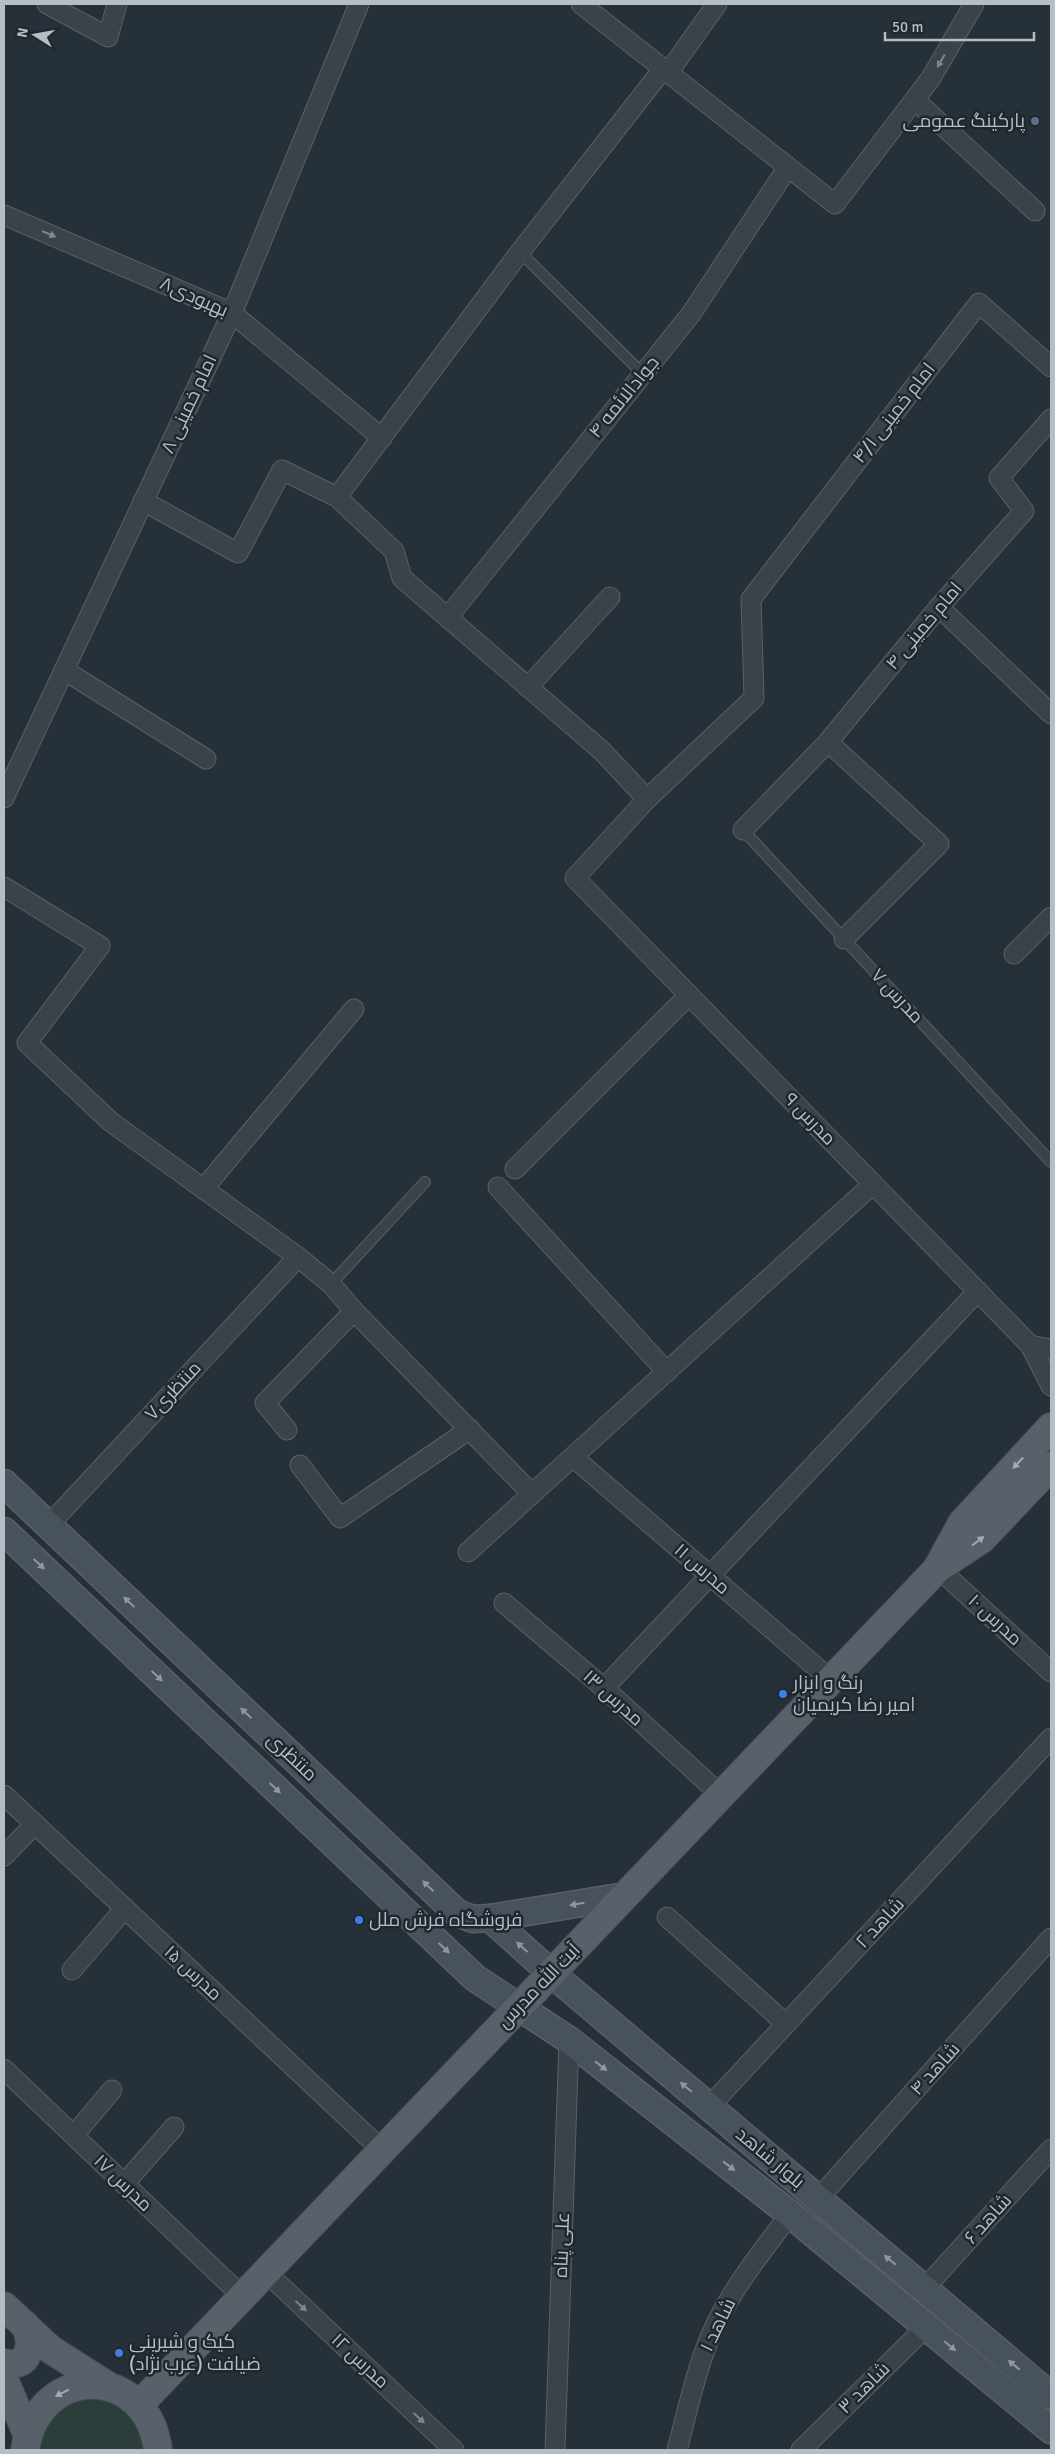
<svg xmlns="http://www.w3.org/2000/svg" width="1055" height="2454" viewBox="0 0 1055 2454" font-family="Signika,Cairo,sans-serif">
<rect width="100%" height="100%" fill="#263039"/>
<polygon fill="#2b3e3c" points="94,2392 131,2407 150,2450 32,2450 42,2418"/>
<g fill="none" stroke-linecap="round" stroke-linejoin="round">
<g stroke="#586068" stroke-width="12">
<g id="lane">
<polyline points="520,252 643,374"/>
<polyline points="743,830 1051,1162"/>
<polyline points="331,1284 425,1182"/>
</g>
</g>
<g stroke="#586068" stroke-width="21">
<g id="street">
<polyline points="47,4 108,37 117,4"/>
<polyline points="581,4 835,204 931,78 974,4"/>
<polyline points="668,73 717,4"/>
<polyline points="915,100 1035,211"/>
<polyline points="4,215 232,313 382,438"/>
<polyline points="1051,367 979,303 751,599 754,698 647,799 575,878 1030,1345 1051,1349"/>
<polyline points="337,497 520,252 663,69"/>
<polyline points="143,501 238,553 282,470 337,497 394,551 402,578 602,751 647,799"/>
<polyline points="939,607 1051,714"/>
<polyline points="448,617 691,314 788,167"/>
<polyline points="64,670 206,759"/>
<polyline points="528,687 610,597"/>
<polyline points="828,742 939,844 844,939"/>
<polyline points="4,798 232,313 359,4"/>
<polyline points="743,830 828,742 939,607 1024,511 999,478 1051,419"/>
<polyline points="4,887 100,946 27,1043 111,1122 298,1257 331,1284 354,1311 532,1494"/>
<polyline points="1014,954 1051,917"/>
<polyline points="515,1169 689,995"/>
<polyline points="498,1187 667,1372"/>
<polyline points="204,1188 354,1009"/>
<polyline points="1030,1345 1051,1386"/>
<polyline points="287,1430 265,1403 354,1311"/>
<polyline points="573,1457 831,1680"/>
<polyline points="300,1465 340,1518 470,1429"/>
<polyline points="48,1526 298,1257"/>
<polyline points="468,1552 873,1184"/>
<polyline points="938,1568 1051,1672"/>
<polyline points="504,1603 604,1688 721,1795"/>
<polyline points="604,1688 978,1291"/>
<polyline points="4,1795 382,2150"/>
<polyline points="4,1856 35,1824"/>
<polyline points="667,1917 786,2024"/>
<polyline points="72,1970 125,1908"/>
<polyline points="4,2069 243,2297"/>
<polyline points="709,2107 1051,1738"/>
<polyline points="74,2135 112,2090"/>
<polyline points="124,2184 174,2127"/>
<polyline points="818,2199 1051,1938"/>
<polyline points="266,2272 454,2450"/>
<polyline points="924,2289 1051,2149"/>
<polyline points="555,2450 569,2040"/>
<path d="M677 2450C686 2417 693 2382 705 2350 723 2299 758 2257 790 2214"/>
<polyline points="801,2450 926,2327"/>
</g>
</g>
<g stroke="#586068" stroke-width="29">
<g id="secondary">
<polyline points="4,1483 457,1913 473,1919 490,1918 625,1896"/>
<polyline points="4,1531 475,1978 569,2040 790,2214 1051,2430"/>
<polyline points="490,1918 551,1973 1051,2396"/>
</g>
</g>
<g stroke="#434b53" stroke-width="30">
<g id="primary">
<polyline points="938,1567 962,1523 1051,1427"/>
<polyline points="4,2306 50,2349 108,2386"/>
<path d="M4 2363C30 2369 34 2344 25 2325"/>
<polyline points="4,2379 27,2434"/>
<polyline points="139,2405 938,1568 982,1539 1051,1466"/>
<path d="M25 2450C38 2363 147 2363 158 2450"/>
</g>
</g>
<use href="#lane" stroke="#3a424a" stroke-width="10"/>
<use href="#street" stroke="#3a424a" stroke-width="19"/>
<use href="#secondary" stroke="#48525c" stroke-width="26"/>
<use href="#primary" stroke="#58616a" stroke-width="28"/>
</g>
<defs><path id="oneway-solid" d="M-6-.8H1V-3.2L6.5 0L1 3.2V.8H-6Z" transform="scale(1.25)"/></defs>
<g fill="#7e868e">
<use href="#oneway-solid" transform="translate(941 61) rotate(120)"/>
<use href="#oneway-solid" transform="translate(49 234) rotate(23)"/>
<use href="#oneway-solid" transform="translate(301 2306) rotate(43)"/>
<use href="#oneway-solid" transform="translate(419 2418) rotate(43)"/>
</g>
<g fill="#a2abb3">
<use href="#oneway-solid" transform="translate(1018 1463) rotate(133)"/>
<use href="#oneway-solid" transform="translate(978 1541) rotate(-37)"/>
<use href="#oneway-solid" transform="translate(62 2393) rotate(153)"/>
</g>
<g fill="#8f98a0">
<use href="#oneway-solid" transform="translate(39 1564) rotate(43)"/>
<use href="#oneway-solid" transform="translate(129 1602) rotate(-137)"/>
<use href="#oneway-solid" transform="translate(157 1676) rotate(43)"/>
<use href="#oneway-solid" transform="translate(246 1713) rotate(-137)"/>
<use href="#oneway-solid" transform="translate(275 1788) rotate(43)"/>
<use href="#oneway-solid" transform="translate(428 1886) rotate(-136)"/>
<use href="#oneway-solid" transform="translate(577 1904) rotate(170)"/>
<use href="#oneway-solid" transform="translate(522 1947) rotate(-138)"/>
<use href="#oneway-solid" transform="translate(444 1948) rotate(43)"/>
<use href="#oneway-solid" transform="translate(601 2066) rotate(38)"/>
<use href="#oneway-solid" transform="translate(686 2087) rotate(-140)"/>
<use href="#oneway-solid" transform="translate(729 2166) rotate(38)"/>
<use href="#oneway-solid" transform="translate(890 2260) rotate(-140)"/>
<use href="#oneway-solid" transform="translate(950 2346) rotate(40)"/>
<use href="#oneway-solid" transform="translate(1014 2365) rotate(-140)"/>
</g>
<circle fill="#5c6f8a" stroke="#1f272f" stroke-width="2" cx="1035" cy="121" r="5"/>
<g fill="#3f7fe0" stroke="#1f272f" stroke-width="2">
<circle cx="783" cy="1694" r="5"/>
<circle cx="359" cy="1920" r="5"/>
<circle cx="119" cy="2353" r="5"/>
</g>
<g text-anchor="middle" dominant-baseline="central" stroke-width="5" stroke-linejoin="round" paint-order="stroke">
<g font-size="19" fill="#b5bdc5" stroke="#1f272f" text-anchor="start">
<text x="1025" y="121" text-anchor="end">پارکینگ عمومی</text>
<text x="793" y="1683">رنگ و ابزار<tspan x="793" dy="22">امیر رضا کریمیان</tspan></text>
<text x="369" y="1920">فروشگاه فرش ملل</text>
<text x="129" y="2342">کیک و شیرینی<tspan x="129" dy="22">ضیافت (عرب نژاد)</tspan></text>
</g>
<g font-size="19" fill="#b5bdc5" stroke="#1f272f">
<text transform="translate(194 297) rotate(24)">بهبودی۸</text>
<text transform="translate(624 397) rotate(-51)">جوادالائمه ۴</text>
<text transform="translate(189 404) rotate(-65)">امام خمینی ۸</text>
<text transform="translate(894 413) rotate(-52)">امام خمینی ۴/۱</text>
<text transform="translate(924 626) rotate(-50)">امام خمینی ۴</text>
<text transform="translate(897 996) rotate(47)">مدرس ۷</text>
<text transform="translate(810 1119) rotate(46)">مدرس ۹</text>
<text transform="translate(173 1391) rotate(-47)">منتظری۷</text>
<text transform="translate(702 1569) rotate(41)">مدرس ۱۱</text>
<text transform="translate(995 1620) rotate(43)">مدرس ۱۰</text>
<text transform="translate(613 1698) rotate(42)">مدرس ۱۳</text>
<text transform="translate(292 1757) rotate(43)">منتظری</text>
<text transform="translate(880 1923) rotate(-47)">شاهد ۲</text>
<text transform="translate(193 1973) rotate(43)">مدرس ۱۵</text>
<text transform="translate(539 1986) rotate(-46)">آیت الله مدرس</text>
<text transform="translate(935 2069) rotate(-48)">شاهد ۴</text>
<text transform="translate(770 2158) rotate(40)">بلوار شاهد</text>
<text transform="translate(123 2183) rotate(44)">مدرس ۱۷</text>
<text transform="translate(988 2219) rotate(-48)">شاهد ۶</text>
<text transform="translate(562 2245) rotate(-88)">علی پناه</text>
<text transform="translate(718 2325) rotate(-64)">شاهد ۱</text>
<text transform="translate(360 2361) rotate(43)">مدرس ۱۲</text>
<text transform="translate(864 2388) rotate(-45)">شاهد ۳</text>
</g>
</g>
<rect width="1055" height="2454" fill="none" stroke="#b5bdc5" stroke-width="10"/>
<g transform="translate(35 35) rotate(281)" stroke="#1f272f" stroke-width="4" paint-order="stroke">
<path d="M0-4L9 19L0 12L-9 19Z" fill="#b5bdc5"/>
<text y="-8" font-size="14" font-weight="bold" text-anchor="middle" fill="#b5bdc5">N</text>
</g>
<path d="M885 32v8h149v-8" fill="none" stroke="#b5bdc5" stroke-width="2.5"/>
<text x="892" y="32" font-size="15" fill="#b5bdc5" stroke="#1f272f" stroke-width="4" paint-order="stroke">50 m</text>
</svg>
